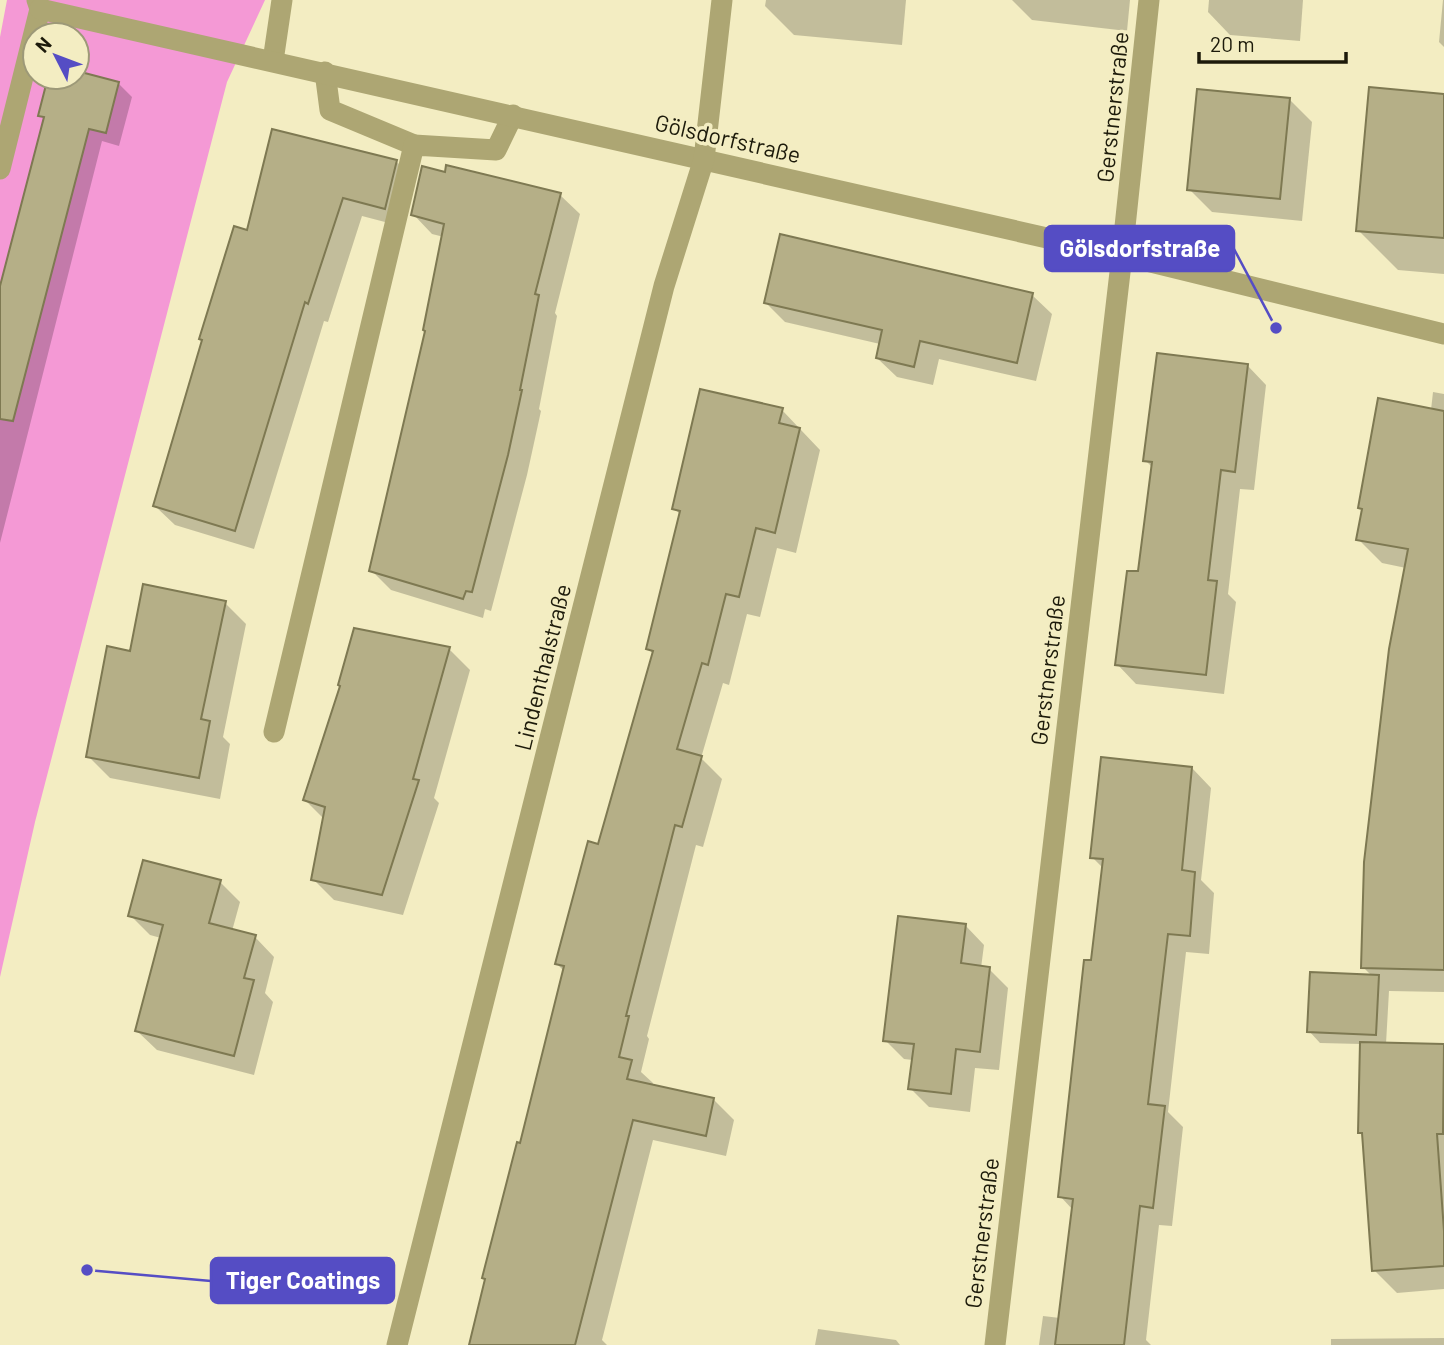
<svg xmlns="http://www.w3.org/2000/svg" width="1444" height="1345" viewBox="0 0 1444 1345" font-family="Barlow,sans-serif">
<rect width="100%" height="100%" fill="#f3edc2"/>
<path fill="#f499d5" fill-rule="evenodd" d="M7 0H265L227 82 35 822 0 977V37ZM35 35H77V77H35Z"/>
<g fill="#0003">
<polygon points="766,0 906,0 902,45 794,35 765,6"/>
<polygon points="1012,0 1130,0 1127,31 1032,20"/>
<polygon points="1209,0 1303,0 1300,41 1230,35 1208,12"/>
<polygon points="1443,0 1444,0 1444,47 1439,42"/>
<polygon points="77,73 118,83 132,97 119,146 102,141 0,543 0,296 45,120 40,115 49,77 77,77"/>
<polygon points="1289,99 1312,122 1302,221 1212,212 1189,189"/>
<polygon points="1444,125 1444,274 1398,270 1358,230"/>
<polygon points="396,161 415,181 404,227 362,216 328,322 324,321 254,549 175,525 155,506 248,232"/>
<polygon points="560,195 580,214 555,313 557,316 539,409 541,411 527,475 491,611 485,609 483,618 391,590 371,570 427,331 444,237 432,234 413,214"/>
<polygon points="1032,295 1052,314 1036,381 939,359 933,385 897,377 877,358 880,344 785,322 766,303"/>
<polygon points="1247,365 1266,385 1254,490 1240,489 1228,594 1236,602 1224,694 1136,684 1117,664 1140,573 1153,468 1145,460"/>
<polygon points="1433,392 1444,394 1444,992 1389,991 1386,1044 1444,1046 1444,1289 1397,1293 1374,1270 1364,1137 1360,1132 1361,1044 1320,1043 1309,1031 1372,976 1363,967 1406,568 1382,563 1358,539 1363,511 1360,508 1431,410"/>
<polygon points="782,410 820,450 796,553 777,548 760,617 747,614 729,685 723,683 701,758 722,779 703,847 696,845 647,1036 649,1039 641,1072 653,1083 652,1086 713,1099 734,1120 726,1156 653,1140 602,1340 607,1345 471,1345 564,971 557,964 600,846 654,655 648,648 681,515 674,508"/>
<polygon points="225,603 246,624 223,737 230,744 220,799 110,778 88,756 131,654"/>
<polygon points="449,649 470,670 434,798 439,803 403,915 334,900 313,879 324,819 305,800"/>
<polygon points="1192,768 1211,788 1201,880 1214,893 1209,954 1186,952 1168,1112 1183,1127 1172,1226 1159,1225 1146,1340 1151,1345 1039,1345 1043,1316 1060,1318 1073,1210 1060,1196 1093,962 1104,869 1092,857"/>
<polygon points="220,882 240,902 232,931 255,937 274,957 265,993 273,1002 254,1075 157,1050 137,1031 161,938 150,935 130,915"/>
<polygon points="965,925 984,945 981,968 989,969 1008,988 999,1070 975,1068 970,1112 929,1107 910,1088 913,1060 904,1059 885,1040"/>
<polygon points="818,1329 896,1340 900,1345 815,1345"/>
<polygon points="1444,1338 1444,1345 1331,1345 1331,1339"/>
</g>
<g fill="#b5af87" stroke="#7e7952" stroke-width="2">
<polygon points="77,71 119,82 106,133 89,129 13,421 0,419 0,286 44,117 38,116 48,77 77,77"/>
<polygon points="1369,87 1444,94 1444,238 1356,231"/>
<polygon points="1197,89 1290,98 1280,199 1187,190"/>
<polygon points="272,129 397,160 385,209 343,198 308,304 305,302 235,531 153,506 202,340 199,339 234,226 247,230"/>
<polygon points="446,165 561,193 535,294 539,295 520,390 522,390 508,455 472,592 466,591 463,599 369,571 425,331 423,330 444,224 411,215 422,166 445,172"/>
<polygon points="780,234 1033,293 1017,363 920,341 914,367 876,358 882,330 764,303"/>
<polygon points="1157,353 1248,364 1235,472 1221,470 1208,580 1217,581 1206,675 1115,665 1127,571 1138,571 1152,462 1143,461"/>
<polygon points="700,389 783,408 779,423 800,428 775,533 756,528 739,597 726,594 708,665 702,663 677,749 702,756 682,827 675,825 626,1016 629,1016 619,1057 632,1060 627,1079 714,1098 706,1136 633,1120 575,1345 469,1345 485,1279 482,1278 517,1142 520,1143 564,966 555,964 588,841 598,844 653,651 646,649 680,511 672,509"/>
<polygon points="1378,398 1444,411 1444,970 1361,968 1364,862 1389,649 1408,549 1356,540 1362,509 1358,508"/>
<polygon points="143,584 226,601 201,719 210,721 199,778 86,757 107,646 130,651"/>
<polygon points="354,628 450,647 413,779 419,780 382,895 311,880 325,807 303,800 340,686 338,685"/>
<polygon points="1101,757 1192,767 1182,870 1195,872 1190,936 1168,934 1148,1104 1165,1106 1153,1208 1140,1206 1124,1345 1055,1345 1073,1199 1058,1197 1084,960 1091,960 1103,859 1090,858"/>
<polygon points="143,860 221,880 209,923 256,935 244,978 254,980 234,1056 135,1031 163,925 128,916"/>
<polygon points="898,916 966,924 961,963 990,967 980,1052 956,1049 951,1094 908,1089 914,1044 883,1041"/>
<polygon points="1310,972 1379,975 1376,1035 1307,1032"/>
<polygon points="1360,1042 1444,1044 1443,1134 1437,1134 1444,1231 1444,1266 1372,1271 1362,1133 1358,1133"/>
</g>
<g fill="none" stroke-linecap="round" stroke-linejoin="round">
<g stroke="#ada673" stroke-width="21">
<polyline points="273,61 282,0"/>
<polyline points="325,72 330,110 414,145"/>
<polyline points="0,169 40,9 37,0"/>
<polyline points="274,732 414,145 496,150 513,115"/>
</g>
<g stroke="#ada673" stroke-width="21">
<polyline points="40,9 1122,255 1444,334"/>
<polyline points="397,1345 664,286 704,159 722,0"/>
<polyline points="995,1345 1122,255 1149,0"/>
</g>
</g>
<g text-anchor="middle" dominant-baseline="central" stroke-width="7" stroke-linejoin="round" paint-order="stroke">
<g font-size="23" fill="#1c1a0a" stroke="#f3edc2">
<text transform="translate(1112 107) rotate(-84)">Gerstnerstraße</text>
<text transform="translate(728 138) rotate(13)">Gölsdorfstraße</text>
<text transform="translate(542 667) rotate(-76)">Lindenthalstraße</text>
<text transform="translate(1047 670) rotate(-83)">Gerstnerstraße</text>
<text transform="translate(981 1233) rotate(-83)">Gerstnerstraße</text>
</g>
</g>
<path fill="none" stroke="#554dc4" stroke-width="2.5" d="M1276 328L1234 249M87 1270L211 1281"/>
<g fill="#554dc4" stroke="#f3edc2" stroke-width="2.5">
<circle cx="1276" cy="328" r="7"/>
<circle cx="87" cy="1270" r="7"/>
</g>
<g fill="#554dc4" stroke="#554dc4" stroke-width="2.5">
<rect x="1045" y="226" width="189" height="45" rx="7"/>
<rect x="211" y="1258" width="183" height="45" rx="7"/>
</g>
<g font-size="24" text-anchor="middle" font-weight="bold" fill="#fff">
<text x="1140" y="257">Gölsdorfstraße</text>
<text x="303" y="1289">Tiger Coatings</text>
</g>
<g transform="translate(56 56) rotate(312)"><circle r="33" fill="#f3edc2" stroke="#9d9978" stroke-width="2"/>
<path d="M0-5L12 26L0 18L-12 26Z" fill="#554dc4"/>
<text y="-10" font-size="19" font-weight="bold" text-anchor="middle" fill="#1c1a0a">N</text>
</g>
<path d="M1199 52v10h147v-10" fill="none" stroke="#1c1a0a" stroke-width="3.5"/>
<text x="1210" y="52" font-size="21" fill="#1c1a0a" stroke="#f3edc2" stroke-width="5" paint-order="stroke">20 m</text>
</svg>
